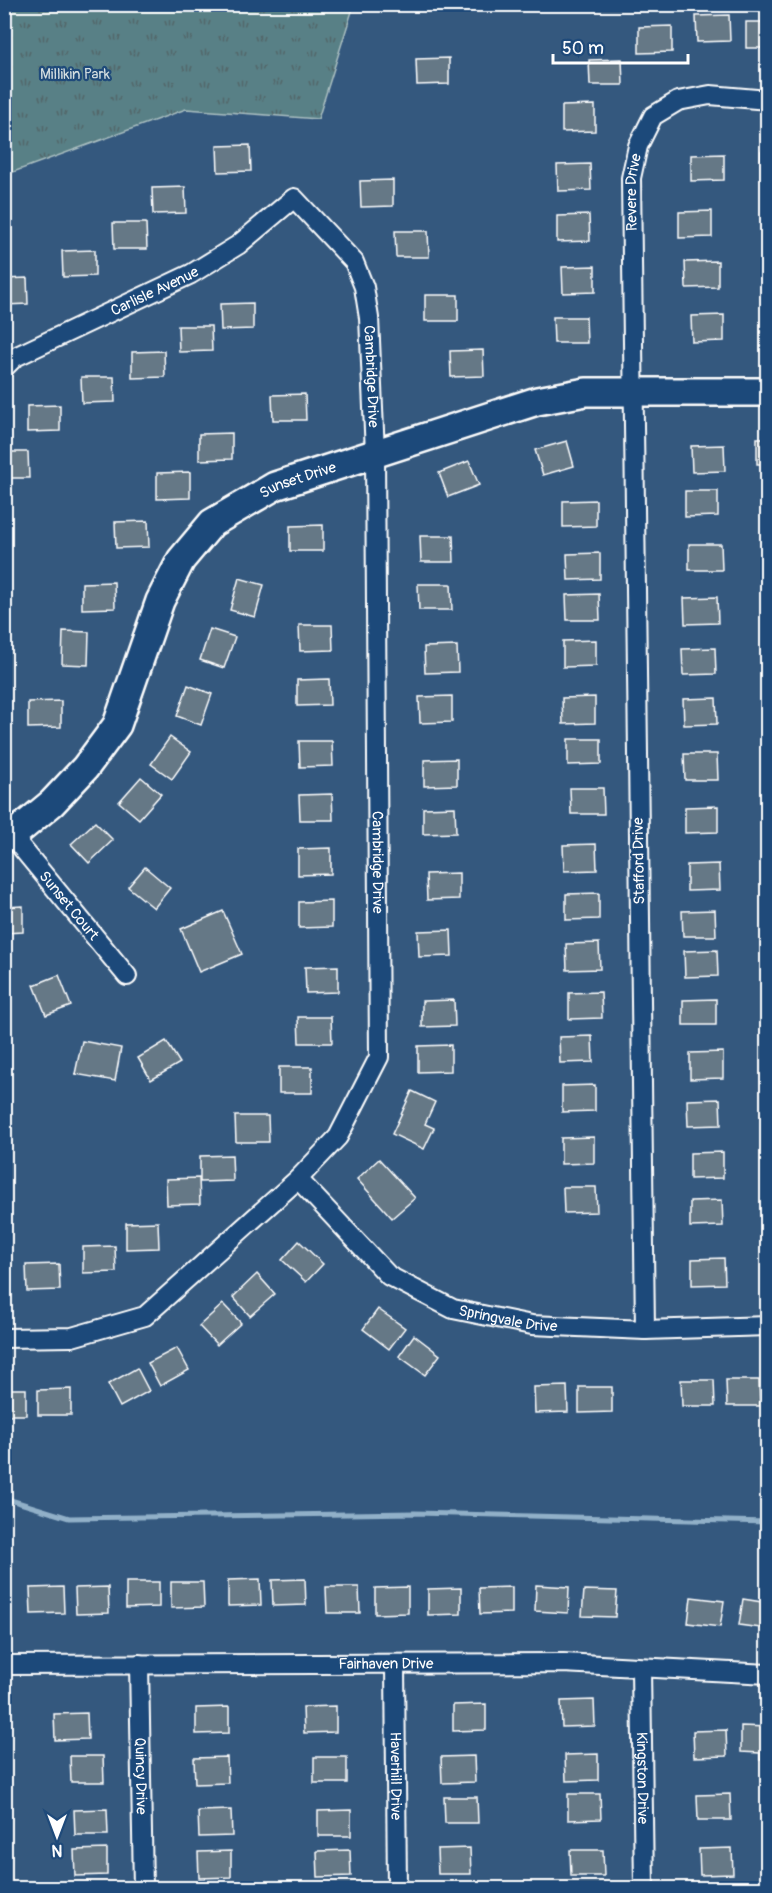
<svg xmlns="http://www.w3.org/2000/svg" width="772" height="1893" viewBox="0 0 772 1893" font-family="Pangolin,sans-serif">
<defs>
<pattern id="park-tufts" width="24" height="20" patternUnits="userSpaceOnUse" patternTransform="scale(1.5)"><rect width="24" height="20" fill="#598086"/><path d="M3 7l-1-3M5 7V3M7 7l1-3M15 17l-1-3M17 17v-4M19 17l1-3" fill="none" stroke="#526669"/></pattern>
</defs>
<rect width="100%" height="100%" fill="#34587e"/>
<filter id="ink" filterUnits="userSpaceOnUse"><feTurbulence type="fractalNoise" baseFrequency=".0167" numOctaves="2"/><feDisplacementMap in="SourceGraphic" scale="12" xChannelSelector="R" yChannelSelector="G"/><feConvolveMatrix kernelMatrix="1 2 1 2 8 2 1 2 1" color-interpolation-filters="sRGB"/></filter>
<g filter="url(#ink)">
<polygon fill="url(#park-tufts)" stroke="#acc0c2" stroke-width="1.5" points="5,4 354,4 354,5 318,119 186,109 5,175"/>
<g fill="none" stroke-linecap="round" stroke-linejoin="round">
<polyline stroke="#91b0c8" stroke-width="5" points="4,1498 69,1518 415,1513 768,1522"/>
</g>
<g fill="#657886" stroke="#fff" stroke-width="1.5">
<polygon points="729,15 730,41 697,42 696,16"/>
<rect x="746" y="22" width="22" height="26"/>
<polygon points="672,26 672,52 639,53 639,27"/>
<polygon points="449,58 449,84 417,85 416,59"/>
<polygon points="622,59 623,85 590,85 589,60"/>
<polygon points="595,105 595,131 562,132 562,106"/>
<polygon points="250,145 251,171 218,172 217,146"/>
<rect x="761" y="151" width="7" height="26"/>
<polygon points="724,154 724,180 691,181 691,155"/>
<polygon points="590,164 591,190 558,191 557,165"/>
<polygon points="393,180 393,206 361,207 360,181"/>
<polygon points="185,187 186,213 153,214 152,188"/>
<polygon points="712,211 712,237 679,238 679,212"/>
<polygon points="589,215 590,241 557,242 557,216"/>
<polygon points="113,223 146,223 147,249 114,249"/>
<polygon points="395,231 428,231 429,257 396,257"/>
<polygon points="95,250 95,276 63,277 62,251"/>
<polygon points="718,261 718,287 686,288 685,262"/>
<polygon points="595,266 595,292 563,293 562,267"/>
<polygon points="27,278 28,304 4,305 4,279"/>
<rect x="425" y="295" width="33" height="26"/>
<polygon points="253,303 253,329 221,330 220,304"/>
<polygon points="724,315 724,341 692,342 691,316"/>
<polygon points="553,317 586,317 587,343 554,343"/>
<polygon points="178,326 211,326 212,351 179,352"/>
<polygon points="483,350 484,376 451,377 450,351"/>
<polygon points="164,351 165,377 132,378 132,352"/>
<polygon points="81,377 114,377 115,402 82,403"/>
<polygon points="305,394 306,420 273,420 272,395"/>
<polygon points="60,405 60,431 27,432 27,406"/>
<polygon points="232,433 232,459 199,460 199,434"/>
<rect x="757" y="438" width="11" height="26"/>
<polygon points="567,441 574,466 543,475 535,450"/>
<polygon points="724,445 725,471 692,472 691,446"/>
<polygon points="4,452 28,452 29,478 4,478"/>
<polygon points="469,461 479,485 448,497 439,473"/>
<polygon points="190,472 190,498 157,499 157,473"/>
<polygon points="685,491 718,491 718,516 685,517"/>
<polygon points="596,500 596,526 563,527 563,501"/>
<polygon points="148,521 149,547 116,548 115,522"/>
<polygon points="323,525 323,551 290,551 290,526"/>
<polygon points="420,536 453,536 454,562 421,562"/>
<polygon points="689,544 721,544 722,570 689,570"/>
<polygon points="600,553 600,579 568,580 567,554"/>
<polygon points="239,578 264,585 255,617 230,610"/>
<polygon points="114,582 115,608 82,609 82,583"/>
<polygon points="418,584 451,584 452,610 419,610"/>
<polygon points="599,594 600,620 567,620 566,595"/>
<polygon points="717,597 718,623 685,624 684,598"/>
<polygon points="299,625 332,625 333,650 300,651"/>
<polygon points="210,629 235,637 224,668 200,660"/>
<polygon points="63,631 89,632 88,665 62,664"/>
<polygon points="596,640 596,666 563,667 563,641"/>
<polygon points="457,646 458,672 425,673 424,647"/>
<polygon points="715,648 716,674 683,675 682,649"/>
<polygon points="329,679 330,705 297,706 297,680"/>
<polygon points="188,685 212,694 201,725 177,716"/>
<polygon points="452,696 452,722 420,723 419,697"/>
<polygon points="595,697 595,723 563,724 562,698"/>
<polygon points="716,698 717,724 684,725 683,699"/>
<polygon points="61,701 61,727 28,728 28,702"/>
<polygon points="170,737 191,752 172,779 151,764"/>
<polygon points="568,739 601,739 601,764 568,765"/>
<polygon points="299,741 332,741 333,766 300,767"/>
<polygon points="684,754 717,754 718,780 685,780"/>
<polygon points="457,759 457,785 424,786 424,760"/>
<polygon points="141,777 161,794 139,819 119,802"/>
<polygon points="570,788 603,788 604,814 571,814"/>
<polygon points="332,794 333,820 300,820 299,795"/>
<polygon points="718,806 718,832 685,833 685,807"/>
<polygon points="455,807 456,833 423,834 423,808"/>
<polygon points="95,822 113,840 89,863 71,844"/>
<polygon points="596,844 597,870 564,871 563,845"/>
<polygon points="331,848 331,874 298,875 298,849"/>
<polygon points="719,864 720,890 687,891 687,865"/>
<polygon points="145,867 170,888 154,908 128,887"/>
<polygon points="459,873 459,899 427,900 426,874"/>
<polygon points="599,893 599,919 566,920 566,894"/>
<polygon points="332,901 332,927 299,928 299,902"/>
<polygon points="23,906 23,932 4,933 4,907"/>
<polygon points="715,910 716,936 683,936 682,911"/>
<polygon points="223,911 242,954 199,972 181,929"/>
<polygon points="451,930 452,956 419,957 418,931"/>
<polygon points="599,943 600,969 567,970 566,944"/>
<polygon points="717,950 718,976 685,977 684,951"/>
<polygon points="338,966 338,992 306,993 305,967"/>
<polygon points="59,975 71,1006 46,1015 34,985"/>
<polygon points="601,992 602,1018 569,1019 569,993"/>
<polygon points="716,999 716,1025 683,1025 683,1000"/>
<polygon points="454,1000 455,1026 422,1027 422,1001"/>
<polygon points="298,1017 331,1017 332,1043 299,1043"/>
<polygon points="592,1036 593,1062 560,1063 559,1037"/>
<polygon points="82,1041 121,1048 115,1081 75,1074"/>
<polygon points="166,1041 180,1063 151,1080 138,1058"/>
<polygon points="451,1045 451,1071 418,1072 418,1046"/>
<polygon points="723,1052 723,1078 690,1079 690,1053"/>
<rect x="279" y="1067" width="33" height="26"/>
<polygon points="595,1085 595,1111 562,1112 562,1086"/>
<polygon points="412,1091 435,1102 425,1124 434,1128 424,1149 392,1134"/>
<polygon points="720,1099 721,1125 688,1126 687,1100"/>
<polygon points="235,1116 268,1116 269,1142 236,1142"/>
<polygon points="594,1137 594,1163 561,1164 561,1138"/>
<polygon points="723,1152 723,1178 690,1179 690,1153"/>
<polygon points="232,1155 233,1181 200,1182 200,1156"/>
<polygon points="379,1159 415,1198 392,1218 357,1179"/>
<polygon points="199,1178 200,1204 167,1205 166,1179"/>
<polygon points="563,1187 596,1187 597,1212 564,1213"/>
<polygon points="722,1200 723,1226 690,1227 690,1201"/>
<polygon points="158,1222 159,1248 126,1249 126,1223"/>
<polygon points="299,1241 323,1264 306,1282 282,1260"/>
<polygon points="115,1246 116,1272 83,1273 83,1247"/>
<polygon points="724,1258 725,1284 692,1285 692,1259"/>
<polygon points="59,1264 60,1290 27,1291 26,1265"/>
<polygon points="257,1274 275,1294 250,1316 233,1297"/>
<polygon points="223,1304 241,1323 217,1345 199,1326"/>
<polygon points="378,1309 405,1328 389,1349 363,1329"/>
<polygon points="414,1335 440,1355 425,1375 399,1356"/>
<polygon points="177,1348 189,1370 160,1386 148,1363"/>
<polygon points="137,1368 149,1391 120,1407 108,1384"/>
<polygon points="681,1380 714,1380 715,1406 682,1406"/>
<polygon points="726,1380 759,1380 760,1406 727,1406"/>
<polygon points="567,1386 568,1412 535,1413 534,1387"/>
<polygon points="579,1387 612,1387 612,1412 579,1413"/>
<rect x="4" y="1389" width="22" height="26"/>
<polygon points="71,1389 71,1415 38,1415 38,1390"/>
<polygon points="260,1579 261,1605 228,1606 228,1580"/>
<polygon points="305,1579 306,1605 273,1606 272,1580"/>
<polygon points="126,1582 159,1582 159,1607 126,1608"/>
<polygon points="171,1582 203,1582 204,1607 171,1608"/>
<polygon points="536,1585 569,1587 568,1613 535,1611"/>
<polygon points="63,1587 64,1613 31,1614 30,1588"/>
<polygon points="108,1587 109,1613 76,1614 75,1588"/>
<polygon points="326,1587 359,1587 360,1613 327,1613"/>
<polygon points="408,1587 408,1613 375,1614 375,1588"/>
<polygon points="512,1587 512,1613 480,1614 479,1588"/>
<polygon points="461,1588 461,1614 428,1615 428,1589"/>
<polygon points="584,1590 617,1591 615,1617 582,1616"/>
<polygon points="691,1597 724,1601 720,1627 688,1623"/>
<polygon points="743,1599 768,1603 768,1629 739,1625"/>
<polygon points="594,1700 595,1726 562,1727 561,1701"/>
<polygon points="486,1704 486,1730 453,1731 453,1705"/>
<polygon points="336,1706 336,1732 304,1733 303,1707"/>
<polygon points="229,1707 229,1733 196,1734 196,1708"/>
<polygon points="87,1713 88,1739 55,1740 54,1714"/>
<polygon points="741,1726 768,1727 768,1760 760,1760 760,1753 741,1752"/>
<polygon points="726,1730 727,1756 694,1757 693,1731"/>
<polygon points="598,1754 598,1780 566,1781 565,1755"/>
<polygon points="70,1756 103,1756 104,1782 71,1782"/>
<polygon points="474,1756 475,1782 442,1783 441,1757"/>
<polygon points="227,1757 228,1783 195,1784 194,1758"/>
<rect x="314" y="1757" width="33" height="26"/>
<polygon points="568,1794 600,1794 601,1819 568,1820"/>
<polygon points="730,1794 731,1820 698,1820 697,1795"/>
<polygon points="444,1797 477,1797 478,1823 445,1823"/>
<polygon points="107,1809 108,1835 75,1835 74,1810"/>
<polygon points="231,1810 232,1836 199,1837 198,1811"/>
<polygon points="351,1810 351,1836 318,1836 318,1811"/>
<polygon points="470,1848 471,1874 438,1874 437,1849"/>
<polygon points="732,1848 733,1874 700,1875 699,1849"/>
<polygon points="107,1849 107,1875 75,1876 74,1850"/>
<polygon points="350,1850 351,1876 318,1877 317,1851"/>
<polygon points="570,1850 603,1850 604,1876 571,1876"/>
<polygon points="231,1851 231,1877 199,1878 198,1852"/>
</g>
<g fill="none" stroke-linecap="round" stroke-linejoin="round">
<g stroke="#fff" stroke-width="22">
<g id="street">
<path id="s1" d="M4 368 15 357 191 274 238 245 294 198 354 262 364 287 369 318 375 453 379 1057 338 1137 298 1179 145 1316 72 1337 4 1338"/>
<path id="s2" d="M12 836 127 976"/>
<path id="s3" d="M298 1179 389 1276 453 1309 532 1325 645 1330 768 1326"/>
<path id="s4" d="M645 1330 631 178 638 146 653 116 678 101 710 95 768 100"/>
<path id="s5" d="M139 1664 143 1888"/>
<path id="s6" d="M4 1665 563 1663 768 1674"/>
<path id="s7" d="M395 1665 397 1888"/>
<path id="s8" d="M641 1668 644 1888"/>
</g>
</g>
<g stroke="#fff" stroke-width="32">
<g id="secondary">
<path id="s9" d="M4 838 12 836 52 803 85 768 117 725 160 601 181 560 212 523 275 486 537 401 586 392H768"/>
</g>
</g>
<use href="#street" stroke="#1f4a7a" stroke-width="18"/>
<use href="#secondary" stroke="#1f4a7a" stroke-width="27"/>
</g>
</g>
<g text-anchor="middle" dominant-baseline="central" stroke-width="4.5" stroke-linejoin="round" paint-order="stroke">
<g font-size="15" fill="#d6dfe1" stroke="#1f4a7a">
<text x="75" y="74">Millikin Park</text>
</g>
<g font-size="15" fill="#fff" stroke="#1f4a7a">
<text stroke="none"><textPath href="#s4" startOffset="1138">Revere Drive</textPath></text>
<text stroke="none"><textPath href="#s1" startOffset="170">Carlisle Avenue</textPath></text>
<text stroke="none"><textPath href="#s1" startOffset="543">Cambridge Drive</textPath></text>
<text stroke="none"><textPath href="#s9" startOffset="484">Sunset Drive</textPath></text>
<text transform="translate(639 861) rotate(-91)">Stafford Drive</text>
<text stroke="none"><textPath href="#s1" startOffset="1029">Cambridge Drive</textPath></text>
<text stroke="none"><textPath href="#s2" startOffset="90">Sunset Court</textPath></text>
<text stroke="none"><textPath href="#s3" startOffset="261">Springvale Drive</textPath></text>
<text stroke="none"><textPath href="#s6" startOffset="382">Fairhaven Drive</textPath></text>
<text stroke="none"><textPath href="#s5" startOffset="112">Quincy Drive</textPath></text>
<text stroke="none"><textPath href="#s7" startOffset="111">Haverhill Drive</textPath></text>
<text stroke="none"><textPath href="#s8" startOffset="110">Kingston Drive</textPath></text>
</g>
</g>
<rect width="772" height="1893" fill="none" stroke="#1f4a7a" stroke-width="24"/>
<rect x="12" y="12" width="748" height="1869" fill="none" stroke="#fff" stroke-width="2" filter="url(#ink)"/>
<g transform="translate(57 1836) rotate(180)" stroke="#1f4a7a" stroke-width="4.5" paint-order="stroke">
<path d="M0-4.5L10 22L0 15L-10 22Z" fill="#ffffff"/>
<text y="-9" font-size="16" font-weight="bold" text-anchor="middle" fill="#ffffff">N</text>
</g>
<path d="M553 54v9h135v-9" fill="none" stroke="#ffffff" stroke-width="3"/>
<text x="562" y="54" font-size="18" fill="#ffffff" stroke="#1f4a7a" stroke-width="4.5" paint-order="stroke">50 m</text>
</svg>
